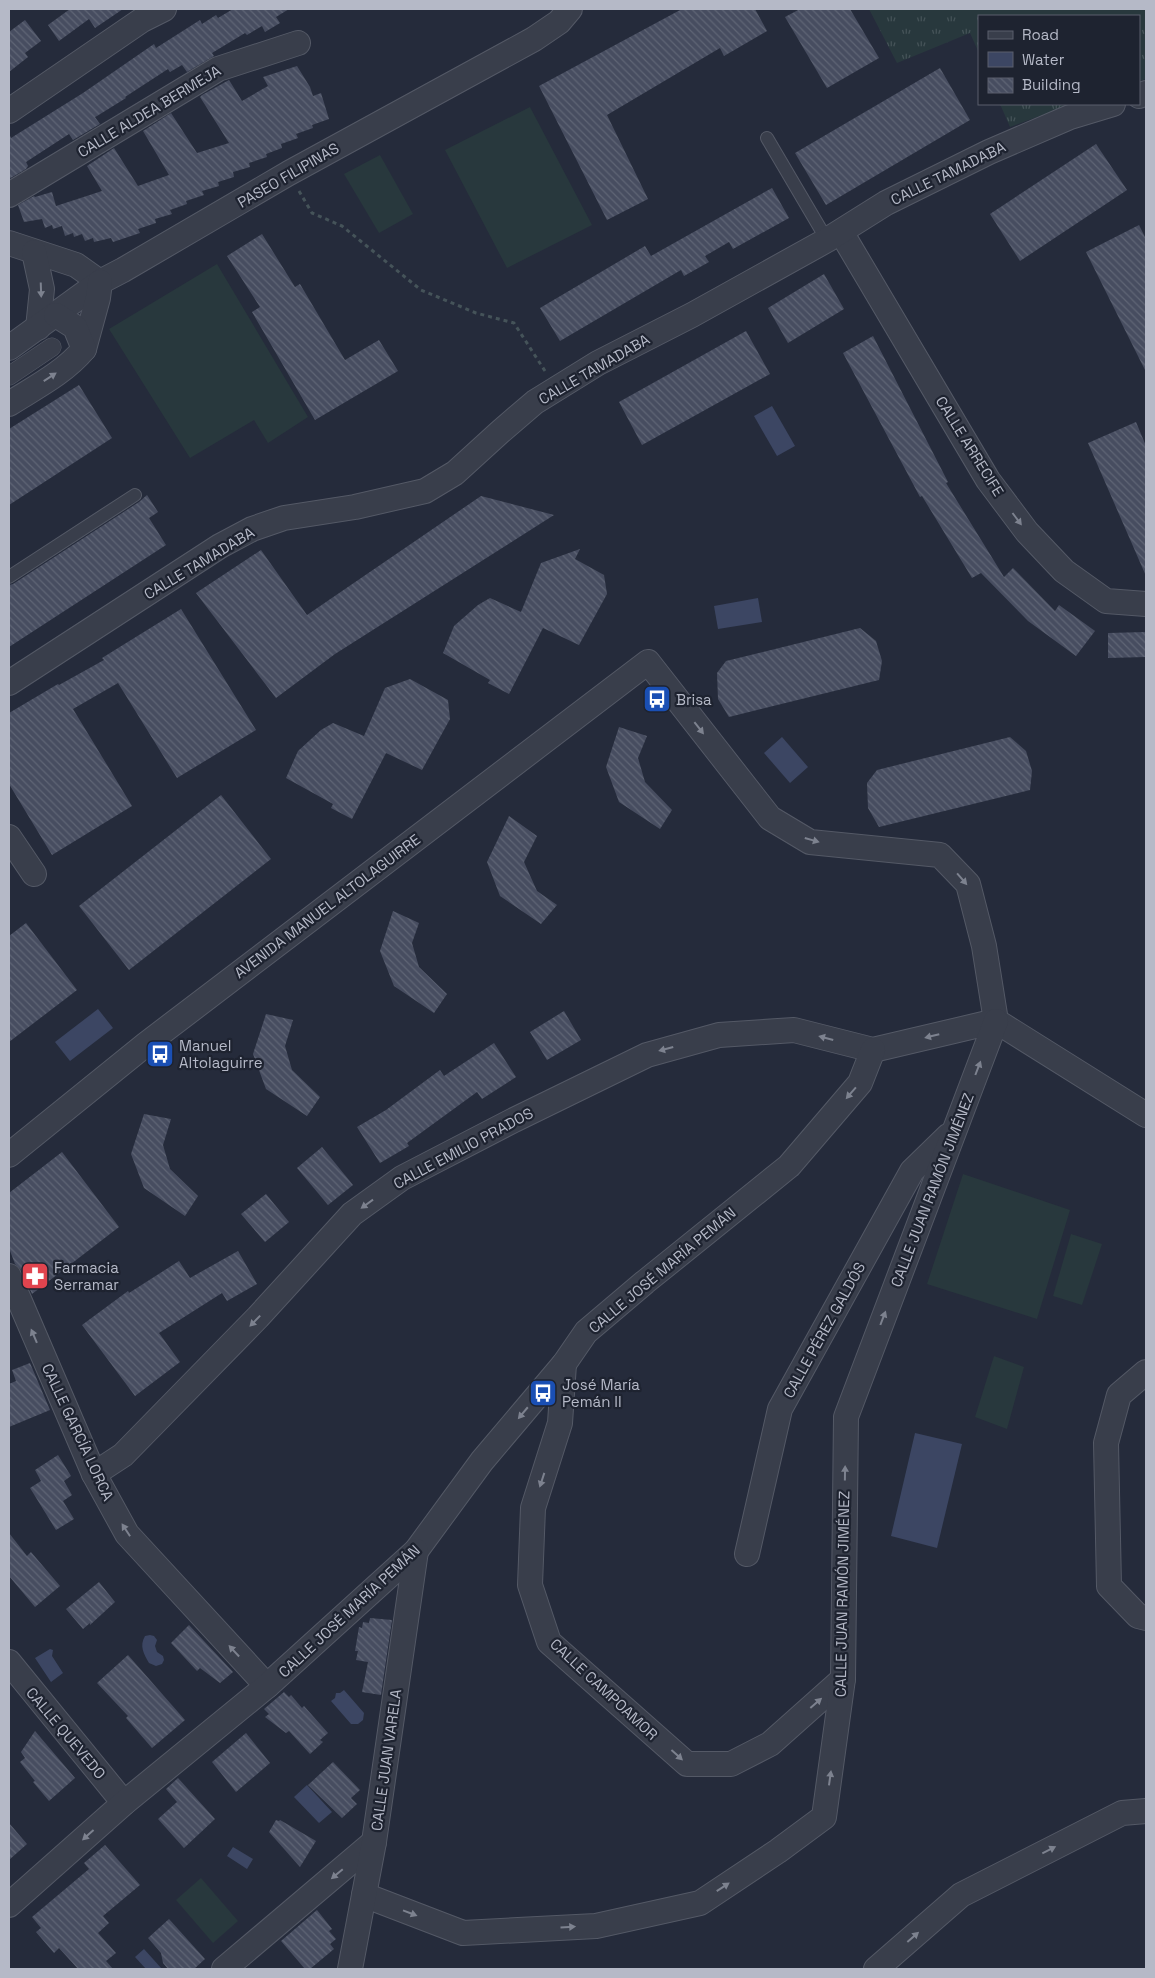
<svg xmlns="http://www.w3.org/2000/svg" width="1155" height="1978" viewBox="0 0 1155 1978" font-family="'Space Grotesk',sans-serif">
<defs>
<pattern id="grass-tufts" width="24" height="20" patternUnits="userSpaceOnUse" patternTransform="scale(1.25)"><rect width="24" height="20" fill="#28383d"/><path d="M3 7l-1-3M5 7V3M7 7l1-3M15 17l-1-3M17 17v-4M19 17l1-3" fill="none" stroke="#455358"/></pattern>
<pattern id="building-back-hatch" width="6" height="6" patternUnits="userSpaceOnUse" patternTransform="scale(1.25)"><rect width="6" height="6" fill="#474d60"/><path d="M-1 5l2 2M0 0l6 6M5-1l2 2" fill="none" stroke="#5f6575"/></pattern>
</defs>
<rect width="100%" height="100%" fill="#252b3b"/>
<g fill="url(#grass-tufts)">
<polygon points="869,9 1146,9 1146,79 1139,81 1139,16 979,16 979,53 970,33 897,63"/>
<polygon points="1000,104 1072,104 1010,127"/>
</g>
<g fill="#28383d">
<polygon points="530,107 592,225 507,268 445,150"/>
<polygon points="380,155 413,214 379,233 344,174"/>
<polygon points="217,264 308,417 268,443 254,420 190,458 109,329"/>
<polygon points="963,1174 1070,1210 1037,1319 927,1284"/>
<polygon points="1071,1234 1102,1244 1082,1305 1053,1296"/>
<polygon points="994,1356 1024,1367 1007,1429 975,1417"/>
<polygon points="201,1878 238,1921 213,1943 176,1900"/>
</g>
<g fill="#3c4663">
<polygon points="772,406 795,446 777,456 754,416"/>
<polygon points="758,598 762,622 718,629 714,606"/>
<polygon points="782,737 808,767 790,783 764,753"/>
<polygon points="98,1009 113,1028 70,1061 55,1042"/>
<polygon points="915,1433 962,1444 937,1548 891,1536"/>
<path d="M150 1635 154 1636 157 1640 155 1646 157 1652 163 1656 164 1660 162 1664 156 1666 149 1663C144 1654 139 1646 145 1636Z"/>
<polygon points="50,1649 53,1650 52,1656 63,1673 51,1682 35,1658"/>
<polygon points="344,1690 364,1713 363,1720 358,1724 351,1724 331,1701 335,1698 336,1693 340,1693"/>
<polygon points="307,1785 332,1812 319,1823 294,1797"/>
<polygon points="233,1847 253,1859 247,1869 227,1856"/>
<polygon points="144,1949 162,1969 146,1969 135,1957"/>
</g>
<g fill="url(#building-back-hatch)">
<polygon points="70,9 123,9 95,28 89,19 59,41 48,25"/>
<polygon points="233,9 289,9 276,17 280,23 265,32 262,26 247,35 245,33 212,53 214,56 187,72 182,65 170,72 168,69 125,97 126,98 97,116 95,117 100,124 73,140 69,134 26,162 28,166 26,169 9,179 9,133 11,138 83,93 154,44 156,48 200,20 202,24 216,15 218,18"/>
<polygon points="682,9 755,9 767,31 724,56 720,48 607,115 648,199 607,220 539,86"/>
<polygon points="800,9 850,9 879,58 827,88 785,17"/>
<polygon points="25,20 41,41 25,53 28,57 9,72 9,32"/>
<polygon points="297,66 310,87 313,96 321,93 329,119 312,125 313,128 296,134 298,138 281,144 282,148 266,154 267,157 249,163 250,167 233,172 234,177 218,182 219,186 202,191 204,195 186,201 187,204 170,210 172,214 155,219 156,223 138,229 140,233 113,242 111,238 94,242 93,238 85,241 82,234 74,237 73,233 65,236 62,226 53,229 52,225 45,228 42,219 24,222 18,205 34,196 35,197 52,192 56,206 102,191 87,166 114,148 138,186 169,175 143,131 171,113 197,153 229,143 200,97 202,95 229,80 242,101 268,86 263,77"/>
<polygon points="940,68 970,120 826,205 795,153"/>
<polygon points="1096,144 1127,190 1020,261 990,214"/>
<polygon points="772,188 789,218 733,249 729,242 705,256 709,262 684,276 681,270 560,341 540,308 645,246 651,256"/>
<polygon points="1139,225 1146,239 1146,372 1086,252"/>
<polygon points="262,234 295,287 300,284 345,360 379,340 398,371 315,420 252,312 260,307 227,256"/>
<polygon points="824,274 844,309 788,343 768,308"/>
<polygon points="746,331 770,374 642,445 619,402"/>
<polygon points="873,336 948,482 946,483 1004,577 1013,568 1055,611 1059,605 1095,631 1076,656 1028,621 981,573 972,578 922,496 920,497 843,353"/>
<polygon points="79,385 112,438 9,505 9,429"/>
<polygon points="1136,422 1146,446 1146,576 1088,443"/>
<polygon points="147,495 158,512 149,518 166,545 9,647 9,585 13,584 139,502"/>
<polygon points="481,496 554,515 335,654 276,698 196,593 261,550 307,615"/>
<polygon points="580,549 575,559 604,575 607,594 579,645 543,628 509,694 488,683 490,680 443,653 454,626 478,605 490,598 521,612 541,563"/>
<polygon points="181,609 256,730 177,778 118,683 73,709 132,806 52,855 9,784 9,713 58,684 59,685 104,660 102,658"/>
<polygon points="860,628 876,641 882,661 879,680 729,717 718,699 717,673 726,661"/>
<polygon points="1146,632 1146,657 1108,658 1108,633"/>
<polygon points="410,679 448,700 450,719 422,770 386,753 352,819 331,808 333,804 286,778 298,751 321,730 333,723 364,736 385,688"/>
<polygon points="619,727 647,736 638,758 645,782 672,810 660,829 619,802 606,767"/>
<polygon points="1010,737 1026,751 1032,771 1030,790 879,827 868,808 867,783 877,770"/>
<polygon points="221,795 271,859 129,970 79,906"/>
<polygon points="509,816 537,836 524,862 537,891 557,905 541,924 500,896 487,862"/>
<polygon points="393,911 419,923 412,943 419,967 447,994 434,1013 394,986 380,951"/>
<polygon points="26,923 77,990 9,1042 9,936"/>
<polygon points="564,1011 581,1040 547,1060 530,1032"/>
<polygon points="266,1014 293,1020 285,1046 292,1070 320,1097 307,1116 266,1089 253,1054"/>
<polygon points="494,1043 516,1077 482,1099 477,1092 407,1143 409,1146 380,1163 357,1127 386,1110 440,1070 444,1076"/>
<polygon points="144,1114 171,1119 163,1145 170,1169 198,1196 185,1216 144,1188 131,1154"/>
<polygon points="322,1147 353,1185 328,1205 297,1168"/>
<polygon points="62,1152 119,1227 32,1294 22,1271 15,1264 9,1248 9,1193"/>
<polygon points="266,1194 289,1222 265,1242 241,1214"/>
<polygon points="238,1251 257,1284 227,1301 222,1293 159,1333 180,1362 135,1396 82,1325 128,1291 129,1293 179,1261 190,1278"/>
<polygon points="30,1363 50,1410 9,1427 9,1384 16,1381 12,1370"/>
<polygon points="58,1455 71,1476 64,1481 72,1495 63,1501 74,1519 56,1530 30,1488 41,1481 35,1470"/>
<polygon points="9,1533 27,1556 31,1552 60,1586 35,1607 9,1576"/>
<polygon points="99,1582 115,1602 90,1625 90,1623 83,1629 66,1609"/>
<polygon points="370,1618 392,1620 381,1695 362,1692 368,1662 356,1660 358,1651 355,1651 359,1627 362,1628 363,1622 369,1623"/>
<polygon points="189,1625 233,1672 220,1683 200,1668 197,1671 171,1643"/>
<polygon points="128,1655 185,1720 152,1748 126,1718 128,1716 97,1683"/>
<polygon points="284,1692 289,1697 291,1695 302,1708 304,1706 328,1733 320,1740 323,1742 310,1754 289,1731 286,1733 265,1717 269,1714 264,1709"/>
<polygon points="35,1731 75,1778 49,1801 33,1782 35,1781 20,1762 25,1758 21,1752"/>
<polygon points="246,1733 270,1763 236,1792 212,1762"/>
<polygon points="333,1762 360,1790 351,1798 357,1804 342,1818 308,1785"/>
<polygon points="178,1778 215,1819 184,1848 158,1819 177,1802 166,1789"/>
<polygon points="276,1820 279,1821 280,1820 316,1841 300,1867 269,1832"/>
<polygon points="9,1823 27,1844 9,1860"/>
<polygon points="105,1845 140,1885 103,1916 109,1923 98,1933 116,1953 106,1961 113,1969 78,1969 59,1948 54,1953 36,1932 41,1928 32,1917 89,1869 84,1863"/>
<polygon points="317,1910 332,1929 329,1931 336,1939 330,1944 334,1949 310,1969 305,1969 281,1941"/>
<polygon points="169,1919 205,1959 194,1969 168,1969 163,1963 161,1953 148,1938"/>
</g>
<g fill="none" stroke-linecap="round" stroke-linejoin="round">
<g stroke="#545966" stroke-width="14">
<g id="service">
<polyline points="767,138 827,240"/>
<polyline points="9,577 135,495"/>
</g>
</g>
<g stroke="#545966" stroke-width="19">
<polyline id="pedestrian" points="9,376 52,347"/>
</g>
<g stroke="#545966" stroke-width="26">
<g id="minor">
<polyline points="1139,96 1146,93"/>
<polyline points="9,111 142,20 164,9"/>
<polyline points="9,195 218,69 298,43"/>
<polyline points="841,232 988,480 1027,532 1064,571 1106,601 1146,604"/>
<polyline points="9,243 76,265 100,282"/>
<polyline points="34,252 42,289 38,328"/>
<polyline points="9,348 100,282 123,270 289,173 534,39 559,22 570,9"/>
<polyline points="84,349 98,298 100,282"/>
<path d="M9 404C34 388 64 373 84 349L75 327 56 315"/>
<polyline points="9,683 220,546 252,529 284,518 355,507 425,491 455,473 500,432 535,402 598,363 692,315 827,240 886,203 989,152 1070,117 1113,104"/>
<polyline points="9,837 34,874"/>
<polyline points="9,1155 145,1045 648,662 770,818 810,842 940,855 968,884 984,946 996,1021 1146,1115"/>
<polyline points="9,1276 94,1474 127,1534 267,1686"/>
<polyline points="564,1364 560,1423 533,1508 530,1585 549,1642 687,1764 731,1764 770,1744 843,1679"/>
<polyline points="1146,1372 1119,1395 1106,1443 1109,1586 1138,1616 1146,1618"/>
<polyline points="94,1474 123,1455 258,1317 352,1214 402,1178 514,1120 647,1055 719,1035 794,1030 873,1050 996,1021"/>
<polyline points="747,1554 780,1409 912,1171 948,1136"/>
<polyline points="9,1662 124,1803"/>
<polyline points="364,1895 463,1933 596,1926 700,1903 778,1851 824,1817 843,1679 846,1417 996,1021"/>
<polyline points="9,1905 124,1803 267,1686 416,1551 482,1461 564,1364 586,1332 645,1282 789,1166 860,1083 873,1050"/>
<polyline points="224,1969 374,1842"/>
<polyline points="350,1969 374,1842 416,1551"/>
<polyline points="876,1969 961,1895 1122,1813 1146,1811"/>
</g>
</g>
<polyline stroke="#455359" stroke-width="3" stroke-dasharray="4 4" stroke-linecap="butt" points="299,191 312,213 342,226 421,290 476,313 514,323 545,371"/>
<use href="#service" stroke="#393e4b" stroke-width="12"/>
<use href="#pedestrian" stroke="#393e4b" stroke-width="18"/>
<use href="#minor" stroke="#393e4b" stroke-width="24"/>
</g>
<defs><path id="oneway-solid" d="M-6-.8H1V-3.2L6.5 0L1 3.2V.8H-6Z" transform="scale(1.25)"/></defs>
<g fill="#7d828f">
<use href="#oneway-solid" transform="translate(41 290) rotate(88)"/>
<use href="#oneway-solid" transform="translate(50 377) rotate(-33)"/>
<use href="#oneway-solid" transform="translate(1017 519) rotate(53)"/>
<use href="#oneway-solid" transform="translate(699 728) rotate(52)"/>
<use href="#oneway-solid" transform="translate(812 840) rotate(16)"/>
<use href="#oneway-solid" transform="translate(962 879) rotate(49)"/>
<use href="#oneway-solid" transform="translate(932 1036) rotate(166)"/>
<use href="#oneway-solid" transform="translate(826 1038) rotate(-165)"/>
<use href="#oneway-solid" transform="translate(666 1049) rotate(165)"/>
<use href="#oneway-solid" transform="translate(978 1068) rotate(-69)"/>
<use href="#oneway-solid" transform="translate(851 1093) rotate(131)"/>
<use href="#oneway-solid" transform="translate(367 1204) rotate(144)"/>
<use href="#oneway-solid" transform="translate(883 1318) rotate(-69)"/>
<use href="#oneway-solid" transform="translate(255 1321) rotate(134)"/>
<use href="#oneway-solid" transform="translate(34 1336) rotate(-113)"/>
<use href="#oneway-solid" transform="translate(523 1413) rotate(130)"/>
<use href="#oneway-solid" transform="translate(845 1473) rotate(-89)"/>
<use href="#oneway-solid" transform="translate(542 1480) rotate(108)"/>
<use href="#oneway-solid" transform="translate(126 1530) rotate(-123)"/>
<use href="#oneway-solid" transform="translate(234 1651) rotate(-133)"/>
<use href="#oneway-solid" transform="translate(816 1703) rotate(-41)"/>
<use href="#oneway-solid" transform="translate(677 1755) rotate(42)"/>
<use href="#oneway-solid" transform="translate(830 1778) rotate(-82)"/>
<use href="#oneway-solid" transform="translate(88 1835) rotate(138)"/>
<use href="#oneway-solid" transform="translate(1049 1850) rotate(-27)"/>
<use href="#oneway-solid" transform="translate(337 1874) rotate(140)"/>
<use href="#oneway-solid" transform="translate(723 1887) rotate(-33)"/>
<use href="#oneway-solid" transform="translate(410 1913) rotate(21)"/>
<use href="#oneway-solid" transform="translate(568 1927) rotate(-3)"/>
<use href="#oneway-solid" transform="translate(913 1937) rotate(-41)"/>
</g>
<defs>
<g id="bus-square" transform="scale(1.4375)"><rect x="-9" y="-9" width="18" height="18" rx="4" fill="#1a4fb4" stroke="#1e2330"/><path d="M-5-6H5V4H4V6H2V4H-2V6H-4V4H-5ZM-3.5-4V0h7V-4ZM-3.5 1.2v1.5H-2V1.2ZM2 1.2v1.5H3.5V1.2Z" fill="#fff"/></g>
<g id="pharmacy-square" transform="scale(1.4375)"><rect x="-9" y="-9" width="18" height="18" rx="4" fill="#e0444e" stroke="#1e2330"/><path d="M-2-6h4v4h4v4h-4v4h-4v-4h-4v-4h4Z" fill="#fff"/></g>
</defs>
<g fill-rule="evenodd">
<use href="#bus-square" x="657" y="699"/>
<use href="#bus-square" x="160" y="1054"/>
<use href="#pharmacy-square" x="35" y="1276"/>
<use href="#bus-square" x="543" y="1393"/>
</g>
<g text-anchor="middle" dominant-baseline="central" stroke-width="4.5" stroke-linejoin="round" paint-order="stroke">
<g font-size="15" fill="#b5b9c7" stroke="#1e2330">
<text transform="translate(149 111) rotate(-31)">CALLE ALDEA BERMEJA</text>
<text transform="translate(948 173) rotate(-26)">CALLE TAMADABA</text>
<text transform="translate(288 175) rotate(-30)">PASEO FILIPINAS</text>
<text transform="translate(594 369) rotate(-30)">CALLE TAMADABA</text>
<text transform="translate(970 446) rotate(58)">CALLE ARRECIFE</text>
<text transform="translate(199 563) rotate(-31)">CALLE TAMADABA</text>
<text transform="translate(327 906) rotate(-37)">AVENIDA MANUEL ALTOLAGUIRRE</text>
<text transform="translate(463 1148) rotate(-28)">CALLE EMILIO PRADOS</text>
<text transform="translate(932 1190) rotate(-69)">CALLE JUAN RAMÓN JIMÉNEZ</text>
<text transform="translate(662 1270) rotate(-40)">CALLE JOSÉ MARÍA PEMÁN</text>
<text transform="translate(824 1330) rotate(-61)">CALLE PÉREZ GALDÓS</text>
<text transform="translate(78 1432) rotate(65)">CALLE GARCÍA LORCA</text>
<text transform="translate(842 1594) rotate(-89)">CALLE JUAN RAMÓN JIMÉNEZ</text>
<text transform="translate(349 1611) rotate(-43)">CALLE JOSÉ MARÍA PEMÁN</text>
<text transform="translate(604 1689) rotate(43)">CALLE CAMPOAMOR</text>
<text transform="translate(66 1733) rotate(50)">CALLE QUEVEDO</text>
<text transform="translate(386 1760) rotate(-82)">CALLE JUAN VARELA</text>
</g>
<g font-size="15" fill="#b5b9c7" stroke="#1e2330" text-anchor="start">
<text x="676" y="699">Brisa</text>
<text x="179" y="1045">Manuel<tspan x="179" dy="17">Altolaguirre</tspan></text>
<text x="54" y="1267">Farmacia<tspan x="54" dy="17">Serramar</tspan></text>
<text x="562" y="1384">José María<tspan x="562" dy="17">Pemán II</tspan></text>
</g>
</g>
<rect width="1155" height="1978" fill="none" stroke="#b5b9c7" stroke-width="20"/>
<rect x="978" y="15" width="162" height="90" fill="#1e2330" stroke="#5a5f6c"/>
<rect x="988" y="31" width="25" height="8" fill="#393e4b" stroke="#5a5f6c"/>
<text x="1022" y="40" font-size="15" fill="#b5b9c7">Road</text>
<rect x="988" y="52" width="25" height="15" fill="#3c4663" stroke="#5a5f6c"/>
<text x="1022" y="65" font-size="15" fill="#b5b9c7">Water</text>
<rect x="988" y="78" width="25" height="15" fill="url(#building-back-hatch)" stroke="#5a5f6c"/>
<text x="1022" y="90" font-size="15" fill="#b5b9c7">Building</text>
</svg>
